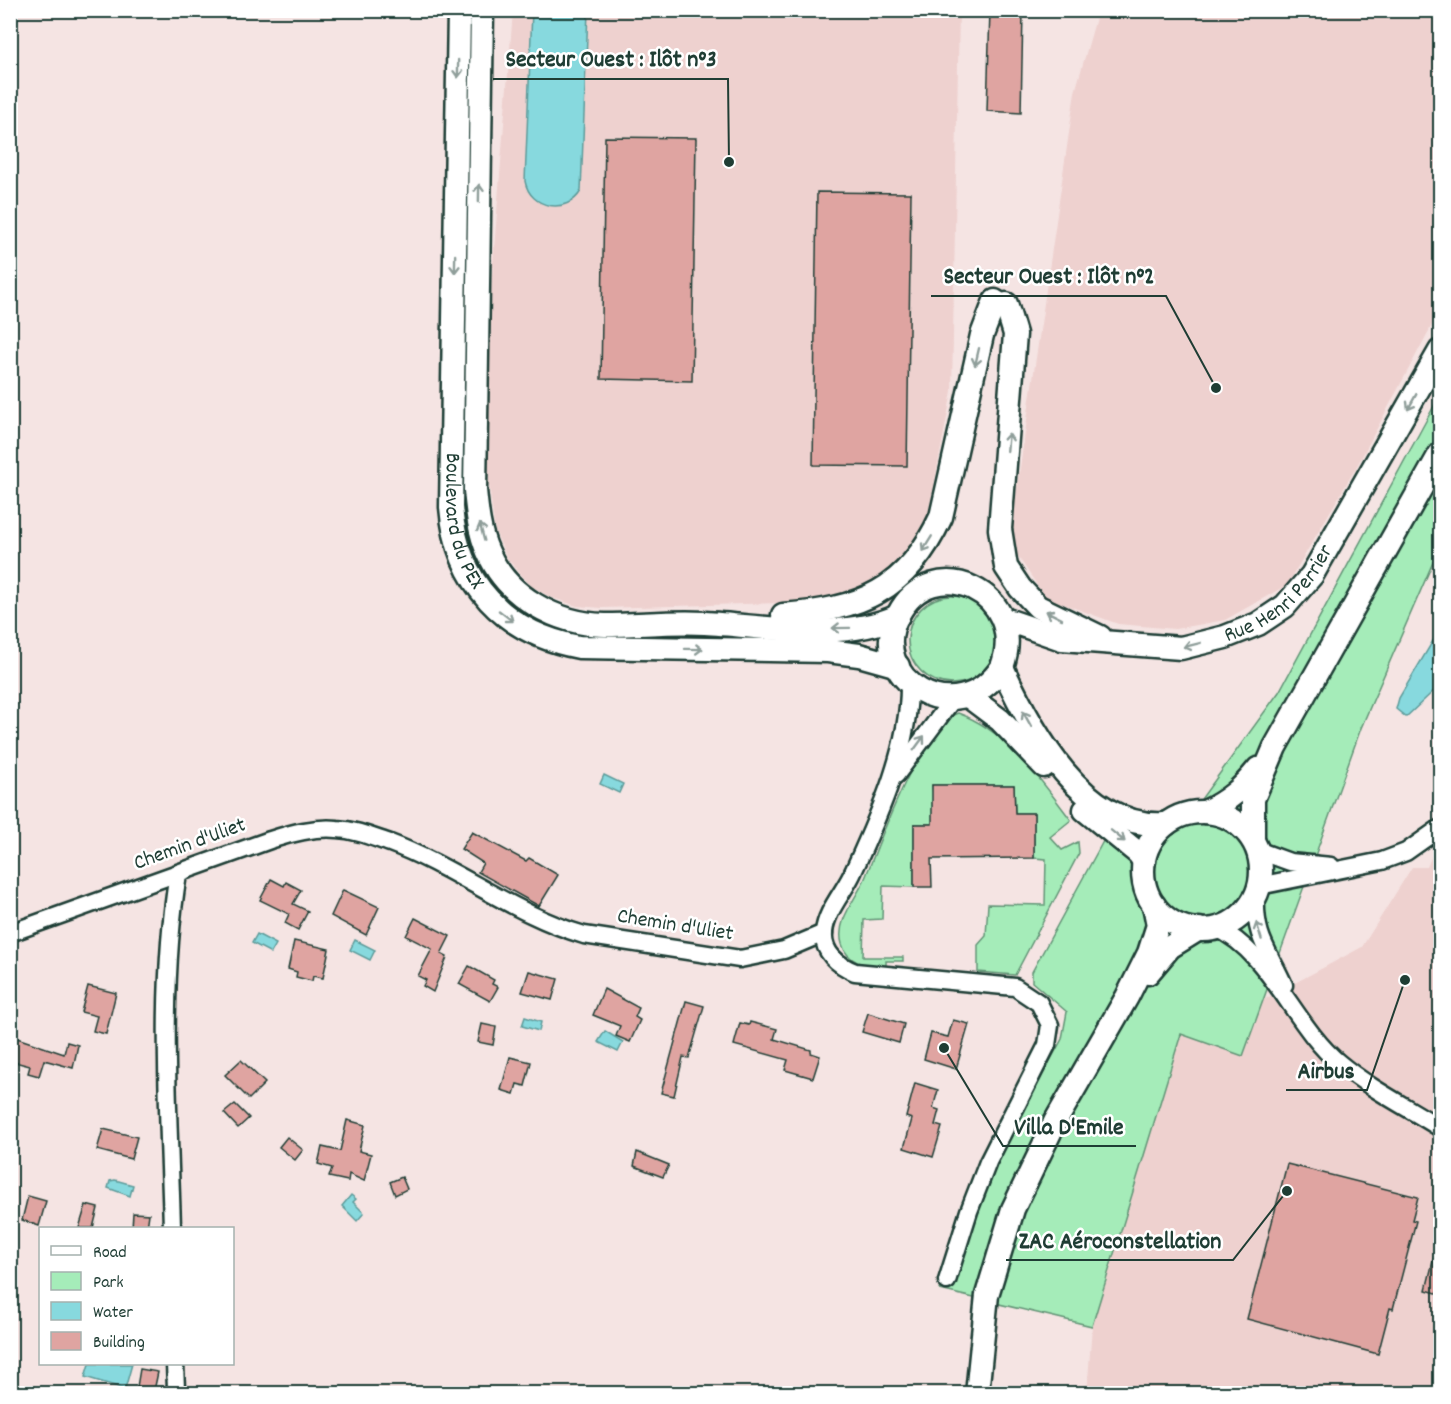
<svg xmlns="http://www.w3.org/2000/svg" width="1451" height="1404" viewBox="0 0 1451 1404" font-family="Dekko,sans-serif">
<rect width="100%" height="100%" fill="#f5e4e3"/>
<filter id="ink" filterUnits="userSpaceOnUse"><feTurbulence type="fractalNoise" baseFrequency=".0167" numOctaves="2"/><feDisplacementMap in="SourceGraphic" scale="12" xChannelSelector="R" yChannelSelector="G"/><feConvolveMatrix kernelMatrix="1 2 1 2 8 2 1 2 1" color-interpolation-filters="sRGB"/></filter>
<g filter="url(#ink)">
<g fill="#eed1cf">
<polygon points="513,11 959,11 952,391 927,521 906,554 871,585 845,597 814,602 602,608 577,606 550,597 530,585 507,558 495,531 489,485 489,313"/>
<polygon points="1098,11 1440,11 1440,310 1357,466 1287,585 1225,620 1175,629 1118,624 1045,597 1017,555 1012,522 1075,92"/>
<polygon points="1440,837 1440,1393 1087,1394 1092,1326 1181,1034 1243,1055 1263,1000 1362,947 1412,867 1427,867"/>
</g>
<g fill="#a5ecb9" stroke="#629476" stroke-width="1.5">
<polygon points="1440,395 1440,546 1361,728 1243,1056 1181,1034 1092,1326 940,1290 996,1160 1062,1039 1067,1012 1032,982 1032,972 1120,810 1145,815 1199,802 1279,692"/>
<circle cx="952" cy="640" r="44"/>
<path d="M958 713C1009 732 1039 778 1071 820L1050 837 1062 850 1078 842 1079 853 1015 975 978 972V945L986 936 988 904 1045 905 1046 859 1034 858V813H1015L1014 785H932L936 824H914V887L883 886 882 919 864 920 863 957H903V961H886V967C867 965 848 965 842 944 835 920 858 897 866 876 880 841 922 723 958 713Z"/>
</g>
<g fill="#87d9de" stroke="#5d9b9a" stroke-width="1.5">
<path d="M532 11H588L581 191C567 215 530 209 525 181Z"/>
<polygon points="1440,629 1440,685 1406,717 1396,709 1399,698"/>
<polygon points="604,775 623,784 619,793 600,784"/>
<polygon points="257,934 276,944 271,953 252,943"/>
<polygon points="355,940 375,950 370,960 350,950"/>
<polygon points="525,1017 541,1022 539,1031 522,1026"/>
<polygon points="605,1031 623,1042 618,1052 598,1042"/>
<polygon points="115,1180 133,1185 130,1196 108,1188 110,1181"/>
<polygon points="351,1195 356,1199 353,1202 364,1213 357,1221 342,1206"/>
<polygon points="89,1364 132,1364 125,1389 85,1377"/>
</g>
<g fill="#dfa4a1" stroke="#1f3d34" stroke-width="1.5">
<polygon points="990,10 1023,10 1021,113 987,111"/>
<polygon points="605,137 696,138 692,381 601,379"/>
<polygon points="817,192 911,193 907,466 813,465"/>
<polygon points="932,785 1014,785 1015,813 1034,813 1034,858 931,859 932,887 914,887 914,824 932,824"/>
<polygon points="472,832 526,861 529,858 558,875 539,906 478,872 483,863 461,849"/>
<polygon points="271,879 284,886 286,882 301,890 293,904 308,911 298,930 285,923 289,914 260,900"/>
<polygon points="343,890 379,907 366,935 331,916"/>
<polygon points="415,918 450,936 441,954 447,957 433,992 423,986 426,980 418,976 432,949 406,936"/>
<polygon points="294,941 329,949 323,978 313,976 312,981 296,977 297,972 288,969"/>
<polygon points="469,966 494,980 492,984 498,987 490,1001 459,984"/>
<polygon points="529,971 558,979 552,1000 522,992"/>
<polygon points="88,986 116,993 106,1034 93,1031 97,1016 81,1012"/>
<polygon points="604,989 639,1008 635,1017 640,1020 630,1042 616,1036 620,1026 593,1015"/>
<polygon points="686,1001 704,1006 689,1058 683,1057 674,1096 661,1093"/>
<polygon points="868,1013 904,1024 899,1043 862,1032"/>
<polygon points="953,1020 969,1024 956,1069 924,1059 931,1033 948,1037"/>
<polygon points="750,1022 777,1029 774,1039 811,1050 811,1053 820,1056 813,1078 785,1070 788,1060 734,1045 740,1023 749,1025"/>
<polygon points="482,1024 496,1027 493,1045 478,1042"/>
<polygon points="17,1038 64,1054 67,1042 78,1045 73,1068 44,1060 39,1076 28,1073 30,1066 11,1061"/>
<polygon points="510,1057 531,1062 525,1086 517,1084 514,1094 501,1090"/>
<polygon points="241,1060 265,1083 249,1099 225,1075"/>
<polygon points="915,1083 938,1090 933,1108 939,1110 935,1125 942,1127 933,1157 904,1148 912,1119 906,1117"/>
<polygon points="235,1104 249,1118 238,1128 224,1113"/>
<polygon points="347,1120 365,1125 359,1151 371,1154 364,1181 349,1174 348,1181 329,1177 332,1168 318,1164 322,1147 340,1151"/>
<polygon points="103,1129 137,1137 131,1159 97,1150"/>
<polygon points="287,1137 303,1150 295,1160 279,1147"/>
<polygon points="637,1152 669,1165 663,1177 634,1166"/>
<polygon points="1287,1164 1418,1197 1412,1220 1416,1221 1393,1309 1390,1308 1378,1354 1247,1319"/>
<polygon points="402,1177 407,1189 395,1195 390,1182"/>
<polygon points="28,1196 46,1201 39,1226 22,1220"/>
<polygon points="86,1205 98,1208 93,1228 79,1228"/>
<polygon points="133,1213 149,1214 147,1228 132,1228"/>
<polygon points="1436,1249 1440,1250 1440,1294 1426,1290"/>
<polygon points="140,1369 158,1372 154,1391 137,1387"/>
</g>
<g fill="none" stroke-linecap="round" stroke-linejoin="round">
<g stroke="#1f3d34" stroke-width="21">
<g id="street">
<path d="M909 683C910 746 880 813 854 870 846 890 826 910 824 932 822 952 838 965 855 972L1015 987 1039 1003 1050 1025 1047 1045 988 1162 969 1211 947 1281"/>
<polyline points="896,775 953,699"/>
<polyline points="1257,850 1290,862 1331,866"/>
<polyline points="1259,886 1382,861 1406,852 1440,828"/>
<path d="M1256 895C1254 938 1268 949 1284 985"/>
<path d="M1216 928C1270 952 1294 1026 1339 1063 1369 1088 1407 1107 1440 1128"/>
<path d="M10 933 270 840C292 833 314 827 337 829 356 830 372 837 390 843 457 868 515 915 584 935L740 959 784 950 824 933"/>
<path d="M172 1228C169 1112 159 990 178 874"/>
<polyline points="175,1364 176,1389"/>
</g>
</g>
<g stroke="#1f3d34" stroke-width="27">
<g id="secondary">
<path id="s1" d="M459 10 451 507C457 583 504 633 579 647L828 651 859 655 898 666"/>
<path d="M482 10 475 490C477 511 479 532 488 552 507 597 557 624 605 625 638 625 672 621 705 623 765 626 842 642 898 616"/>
<polyline points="1006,304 1015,334 1000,529 1006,567 1020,588 1038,607 1100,637"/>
<path d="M783 615C861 609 907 591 941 517L982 335 995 301"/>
<path id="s2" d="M1004 619 1062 639 1181 648 1225 637 1258 624 1285 606 1312 575 1440 351"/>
<path d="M1002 667C956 736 865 678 898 615 932 548 1029 593 1002 667 1031 730 1084 831 1166 824"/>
<polyline points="968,696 1000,720 1044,766"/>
<polyline points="1085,810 1138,853 1144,861"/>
<path d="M1205 812C1228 801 1242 789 1258 769"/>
<circle cx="1202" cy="871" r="59"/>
<polyline points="1253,840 1253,799 1275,747 1440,454"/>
<polyline points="1148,973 1170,947 1199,929"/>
<polyline points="977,1394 987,1295 1013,1209 1055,1122 1127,997 1149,953 1158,925 1154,905"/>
</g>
</g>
<use href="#street" stroke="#fff" stroke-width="16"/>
<use href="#secondary" stroke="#fff" stroke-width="22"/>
</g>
<defs><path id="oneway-shaft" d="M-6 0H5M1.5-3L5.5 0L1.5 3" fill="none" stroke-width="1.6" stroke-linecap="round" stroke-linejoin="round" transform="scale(1.5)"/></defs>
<g stroke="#8f9e9a">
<use href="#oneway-shaft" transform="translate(458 69) rotate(91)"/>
<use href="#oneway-shaft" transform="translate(479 193) rotate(-89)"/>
<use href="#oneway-shaft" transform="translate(455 264) rotate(91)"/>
<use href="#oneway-shaft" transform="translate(977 357) rotate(103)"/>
<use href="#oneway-shaft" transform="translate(1412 402) rotate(119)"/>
<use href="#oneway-shaft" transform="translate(1008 442) rotate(-85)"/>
<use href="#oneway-shaft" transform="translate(482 532) rotate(-105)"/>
<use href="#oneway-shaft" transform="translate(927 544) rotate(122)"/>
<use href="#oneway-shaft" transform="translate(1054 615) rotate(-153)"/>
<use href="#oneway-shaft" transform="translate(506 616) rotate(38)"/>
<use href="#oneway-shaft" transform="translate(841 628) rotate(179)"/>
<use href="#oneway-shaft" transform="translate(1192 645) rotate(166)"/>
<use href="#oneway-shaft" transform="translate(694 649) rotate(1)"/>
<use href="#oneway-shaft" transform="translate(1027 719) rotate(-119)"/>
<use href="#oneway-shaft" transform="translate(919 743) rotate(-54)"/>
<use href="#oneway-shaft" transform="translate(1118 836) rotate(39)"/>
<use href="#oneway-shaft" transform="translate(1259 931) rotate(-107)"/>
</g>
</g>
<g text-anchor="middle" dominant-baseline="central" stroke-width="5" stroke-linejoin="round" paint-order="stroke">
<g font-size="22" fill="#1f3d34" stroke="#fff">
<text stroke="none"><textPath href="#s1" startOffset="513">Boulevard du PEX</textPath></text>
<text stroke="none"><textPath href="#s2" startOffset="297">Rue Henri Perrier</textPath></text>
<text transform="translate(190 845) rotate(-20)">Chemin d'Uliet</text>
<text transform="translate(675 926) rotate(9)">Chemin d'Uliet</text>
</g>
</g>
<path fill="none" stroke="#1f3d34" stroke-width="2" d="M729 162L728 79H493M1216 388L1166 296H931M1405 980L1367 1090H1286M944 1048L1003 1146H1136M1287 1191L1233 1260H1006"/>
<g fill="#1f3d34" stroke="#fff" stroke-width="2">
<circle cx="729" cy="162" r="6"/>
<circle cx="1216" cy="388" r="6"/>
<circle cx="1405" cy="980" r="6"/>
<circle cx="944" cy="1048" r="6"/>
<circle cx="1287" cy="1191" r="6"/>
</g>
<g font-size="24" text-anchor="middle" font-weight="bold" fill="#1f3d34" stroke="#fff" stroke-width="5" stroke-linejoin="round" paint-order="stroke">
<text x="611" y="66">Secteur Ouest : Ilôt n°3</text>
<text x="1049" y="283">Secteur Ouest : Ilôt n°2</text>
<text x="1326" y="1078">Airbus</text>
<text x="1069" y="1134">Villa D'Emile</text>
<text x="1120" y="1248">ZAC Aéroconstellation</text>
</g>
<rect width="1451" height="1404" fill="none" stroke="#fff" stroke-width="36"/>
<rect x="18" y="18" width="1415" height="1368" fill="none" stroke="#1f3d34" stroke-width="2" filter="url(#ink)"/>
<rect x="39" y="1227" width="195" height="138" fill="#ffffff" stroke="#a5b1ae" stroke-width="1.5"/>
<rect x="51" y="1246" width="30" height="9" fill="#ffffff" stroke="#a5b1ae" stroke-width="1.5"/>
<text x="93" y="1257" font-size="18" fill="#1f3d34">Road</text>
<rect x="51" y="1272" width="30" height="18" fill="#a5ecb9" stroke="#a5b1ae" stroke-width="1.5"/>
<text x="93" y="1287" font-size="18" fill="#1f3d34">Park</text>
<rect x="51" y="1302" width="30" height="18" fill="#87d9de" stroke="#a5b1ae" stroke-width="1.5"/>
<text x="93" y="1317" font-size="18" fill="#1f3d34">Water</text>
<rect x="51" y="1332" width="30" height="18" fill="#dfa4a1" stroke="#a5b1ae" stroke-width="1.5"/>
<text x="93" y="1347" font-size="18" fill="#1f3d34">Building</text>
</svg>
